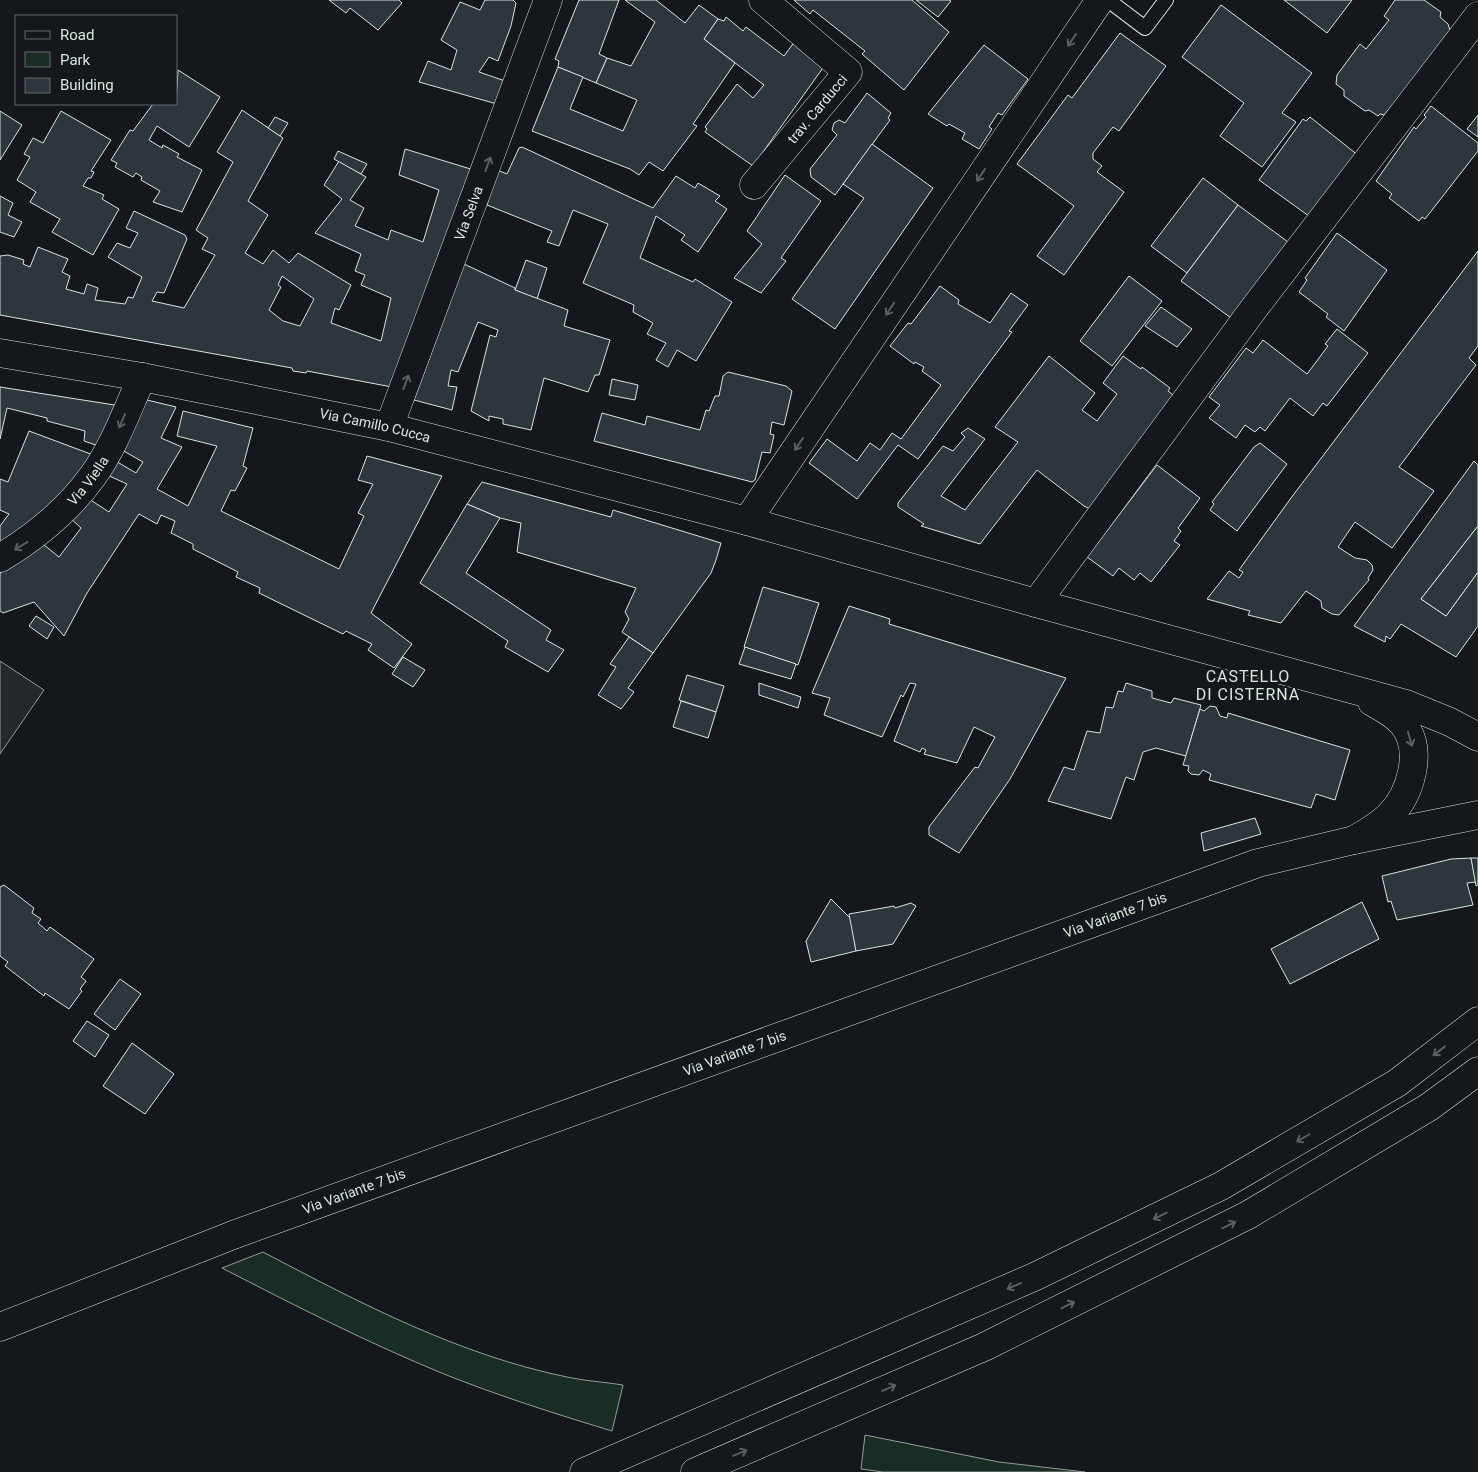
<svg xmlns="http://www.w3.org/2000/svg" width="1478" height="1472" viewBox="0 0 1478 1472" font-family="Roboto,sans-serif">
<rect width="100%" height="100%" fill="#14181c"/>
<g fill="#1a2d24" stroke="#939e99">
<path d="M263 1252C360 1303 459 1355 567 1377 585 1381 605 1382 623 1385L612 1431C556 1414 499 1396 444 1374 368 1343 294 1305 222 1268Z"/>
<polygon points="865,1435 999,1462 1085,1472 883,1472 861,1469"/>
</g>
<polygon fill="#24282b" stroke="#939e99" points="0,661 44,690 0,754"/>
<g fill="#2c363c" stroke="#d8e6dc" fill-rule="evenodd">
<polygon points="329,0 399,0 402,3 378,30 350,8 346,13"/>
<polygon points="485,0 513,0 516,3 511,26 498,61 489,57 479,72 505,81 497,104 419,82 428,61 451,70 457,50 441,40 460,2 480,10"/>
<polygon points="579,0 619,0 599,54 607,58 596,83 558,67 559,61 555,59"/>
<polygon points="625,0 656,0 685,23 699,5 718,19 704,39 735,63 693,124 697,126 663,171 649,162 639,175 630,169 532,131 558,67 583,77 570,109 623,131 637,100 596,83 607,58 631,66 655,22"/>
<polygon points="794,0 912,0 949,32 904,90 862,54 865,51 813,10 810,14"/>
<polygon points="916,0 949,0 951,1 938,17"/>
<polygon points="1284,0 1352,0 1327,33"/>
<polygon points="1395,0 1424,0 1441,12 1440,17 1448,24 1450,30 1400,96 1384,115 1380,114 1378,116 1369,110 1365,111 1344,96 1344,90 1336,84 1337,75 1360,44 1366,49 1389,20 1384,16"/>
<polygon points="1221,5 1312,73 1282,113 1296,122 1262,167 1220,136 1244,103 1182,57"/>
<polygon points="726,17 743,31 746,27 784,56 795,41 825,65 753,166 705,132 707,129 705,127 737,84 753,98 764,85 704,39 718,19 724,21"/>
<polygon points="1120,33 1166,66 1119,131 1113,127 1093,153 1093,159 1102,166 1097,172 1124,192 1064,275 1037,256 1074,206 1017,164 1068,95 1072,98"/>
<polygon points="984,45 1028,79 1002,115 998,113 989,127 992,129 979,149 962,139 965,133 949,124 947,126 928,114"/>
<polygon points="178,70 220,97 189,147 157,126 149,140 162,148 163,145 179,154 177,157 202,170 182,212 153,202 160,191 141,180 142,177 136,173 133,177 115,167 117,163 111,160 130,130 133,131 153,104 176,104"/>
<polygon points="867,93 891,113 888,118 890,120 835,195 811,177 810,169 837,135 832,130 834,123 839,120 845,123"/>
<polygon points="1431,106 1478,143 1478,151 1425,219 1422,217 1419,221 1389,198 1392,194 1376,181 1414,127 1416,129 1426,117 1424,115"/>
<path d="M242 110 283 138 248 201 268 215 245 253 263 264 273 250 289 263 298 253 351 285 339 310 335 308 331 323 381 341 391 298 361 285 365 275 355 271 361 254 315 233 342 199 324 185 339 161 366 177 350 200 364 208 355 226 388 240 391 230 423 242 439 190 399 175 405 149 474 170 392 387 307 371 306 373 293 371 292 368 0 315V256L8 255 24 260 23 264 30 267 38 247 68 259 62 272 70 276 66 289 84 294 87 284 98 288 95 300 125 304 128 297 133 298 142 277 108 257 117 243 130 248 138 233 126 228 134 211 185 235 187 239 164 293 157 292 152 301 184 308 215 255 202 249 208 238 196 230 233 162 217 152ZM282 276 314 299 300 326 283 321 269 310 281 287 278 285Z"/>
<polygon points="0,111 22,125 0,160"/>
<polygon points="61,111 111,140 91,171 94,172 91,178 88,178 83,186 104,195 102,199 119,209 93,255 52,232 60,219 30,202 36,192 17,180 30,157 24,154 33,138 43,143"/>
<polygon points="1478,115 1478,137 1467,129"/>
<polygon points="275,117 288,123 280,136 268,128"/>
<polygon points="1310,117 1359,156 1313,219 1259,180 1303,119 1306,121"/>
<polygon points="872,144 933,188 835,329 792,299 864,198 843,184"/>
<polygon points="522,147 653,208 676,176 695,188 698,183 720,196 715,201 727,209 698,252 681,240 685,235 656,216 640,258 693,282 695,279 732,302 696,361 677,350 668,367 656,360 666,343 647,334 653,323 633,312 634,305 583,283 608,224 573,210 559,246 547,242 552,231 487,205 497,170 507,174 519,148"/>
<polygon points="338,151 367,164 361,174 334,159"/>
<polygon points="785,175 821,201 781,258 786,261 761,293 734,278 762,244 747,231"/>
<polygon points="1203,178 1238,205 1187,273 1151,246"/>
<polygon points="0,196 13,203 8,215 22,222 14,237 0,232"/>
<polygon points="1238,205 1288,242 1231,318 1181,281"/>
<polygon points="1337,233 1387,270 1344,331 1326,317 1328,314 1299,292 1307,280 1305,278"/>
<polygon points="1478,251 1478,346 1469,358 1476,365 1399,467 1434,491 1392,548 1355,522 1338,547 1355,558 1367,560 1372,565 1373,570 1368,578 1369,580 1339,615 1332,614 1322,608 1321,601 1306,591 1281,623 1248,615 1250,611 1207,599 1229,571 1239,578 1243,572 1239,570 1291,498"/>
<polygon points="526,260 547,268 537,299 515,290"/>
<polygon points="464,264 515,288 515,290 568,310 564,326 610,340 599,375 595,375 588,392 544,378 531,430 503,424 503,419 489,416 489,421 471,411 490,335 496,337 498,330 478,322 458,372 451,370 448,386 457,387 452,410 414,400"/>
<polygon points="1129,276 1162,301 1112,366 1080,341"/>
<polygon points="940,286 959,300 958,304 990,323 1011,293 1028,305 1009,331 1012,332 918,459 898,445 857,499 809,463 827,439 857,461 870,443 880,450 892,433 901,439 941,385 922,371 924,367 915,362 914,364 890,346 908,323 911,324"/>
<polygon points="1161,307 1192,329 1177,347 1145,326"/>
<polygon points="1337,329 1368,353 1327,406 1323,403 1313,416 1290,398 1265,431 1260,427 1255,432 1245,425 1236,438 1209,418 1220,405 1209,397 1246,348 1253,353 1263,340 1307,374 1328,346 1325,344"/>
<polygon points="1049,356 1095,393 1082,410 1097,421 1117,394 1103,383 1123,356 1141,369 1142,367 1170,388 1168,391 1177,398 1092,510 1084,506 1037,470 980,544 921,526 924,524 898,507 898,503 943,446 953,451 965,437 961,433 968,428 985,439 941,496 965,510 1018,442 995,427"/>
<polygon points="728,372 786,386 792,391 784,425 772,422 770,434 774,435 770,453 762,452 755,480 752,482 594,441 602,413 645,425 647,416 700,430 706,410 709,411 715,396 719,396 723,376"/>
<polygon points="612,379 638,385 635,400 609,395"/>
<polygon points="0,387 121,406 99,446 84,441 85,431 47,421 47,418 7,408 0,439"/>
<polygon points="143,399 176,407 161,438 182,447 157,489 188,506 217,446 177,436 183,411 253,428 243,466 247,468 235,491 231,490 221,511 339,569 364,516 358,513 373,484 358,480 367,456 442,476 371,613 412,644 394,668 368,650 372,644 346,631 343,634 259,593 260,588 236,577 238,572 193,549 193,544 171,533 175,521 161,515 157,524 139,514 87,593 64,636 34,602 3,613 0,611 0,573 27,557 38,540 59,557 81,528 67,515 86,497 109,512 127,484 105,474 114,460 136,473 143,462 122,450"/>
<polygon points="29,431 96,456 92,465 0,550 0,526 9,514 0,510 0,479 8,482"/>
<polygon points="1260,443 1287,464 1237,531 1210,510 1214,504 1212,502 1254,447"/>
<polygon points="1474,461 1478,465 1478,526 1421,599 1446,616 1478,572 1478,626 1456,657 1401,624 1390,639 1386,636 1385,642 1354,626"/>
<polygon points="1157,465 1200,498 1178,528 1181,531 1174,541 1180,545 1151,582 1140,573 1134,580 1119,568 1113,576 1087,557"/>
<polygon points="482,482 611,517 613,510 721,543 716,560 711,573 653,653 622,632 629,619 625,612 636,588 517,552 521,523 500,518 467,504"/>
<polygon points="467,504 500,518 466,573 551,630 546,640 564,650 548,672 505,647 508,641 420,583"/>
<polygon points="1478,526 1478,572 1446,616 1421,599"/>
<polygon points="763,587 819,603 798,665 744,647"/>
<polygon points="849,606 890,619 889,624 1066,678 1010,779 959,853 929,835 929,827 975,767 978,768 995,737 974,727 957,763 924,754 926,750 922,748 920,752 894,741 916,684 910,683 903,697 901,695 882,737 824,715 830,698 812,693"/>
<polygon points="36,616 54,627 47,639 29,626"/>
<polygon points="629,637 653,653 628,688 634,692 621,709 598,695 616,667 610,664"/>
<polygon points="745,647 796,664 791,679 739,664"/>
<polygon points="403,657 425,670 413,687 392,674"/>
<polygon points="687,675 724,686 716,712 679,700"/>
<polygon points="759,683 801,697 798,708 759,695"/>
<polygon points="1126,683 1152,691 1152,698 1171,703 1174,698 1201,705 1186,756 1156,748 1143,752 1134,780 1126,777 1111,819 1048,801 1064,767 1074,770 1087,731 1100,733 1106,707 1113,708 1118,691 1123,692"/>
<polygon points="681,701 716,712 708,738 673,727"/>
<polygon points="1210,706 1216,707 1220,716 1227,718 1228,713 1350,750 1335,800 1316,794 1311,808 1209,780 1211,774 1203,770 1199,775 1191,774 1188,771 1189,766 1183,765 1200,709 1204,711"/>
<polygon points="1255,818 1261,834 1204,851 1201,833"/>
<polygon points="1471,858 1476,882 1467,883 1473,905 1397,920 1391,901 1388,902 1382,876 1451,859"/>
<polygon points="1471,858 1478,858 1478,885 1476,886"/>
<polygon points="4,885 34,908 32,913 41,919 38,923 47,931 50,927 94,959 81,977 86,981 80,989 82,991 69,1009 45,993 44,996 5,966 8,962 0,956 0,887"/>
<polygon points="831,899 851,919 856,951 811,962 806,941"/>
<polygon points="1362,902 1379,939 1290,984 1271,949"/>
<polygon points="911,903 916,906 893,944 856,951 849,914 894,906 895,908"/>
<polygon points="120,979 141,994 115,1030 94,1014"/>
<polygon points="87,1021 109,1035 95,1057 73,1041"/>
<polygon points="132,1043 174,1074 145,1114 103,1086"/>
</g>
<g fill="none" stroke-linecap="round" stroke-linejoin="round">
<g stroke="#d8e6dc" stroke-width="16">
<polyline id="lane" points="1108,0 1145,28 1166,0"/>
</g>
<g stroke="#d8e6dc" stroke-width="29">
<g id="street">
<path id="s1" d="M754 185 848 72 763 0"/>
<path id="s2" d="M389 427 548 0"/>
<polyline points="747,521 1100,0"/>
<path id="s3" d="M0 558C35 537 68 510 92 477 114 447 127 410 142 377"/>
<polyline points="1036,603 1255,307 1478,16"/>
</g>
</g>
<g stroke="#d8e6dc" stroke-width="29">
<g id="secondary">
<path id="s4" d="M0 353 142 377 389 427 747 521 1036 603 1406 704 1450 722 1478 737"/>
<path d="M1354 840C1366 833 1379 826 1389 816 1411 794 1424 750 1403 724 1395 714 1383 708 1372 702"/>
</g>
</g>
<g stroke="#d8e6dc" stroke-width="29">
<g id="primary">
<path id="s5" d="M0 1327 233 1235 1258 863 1354 840 1478 815"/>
</g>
</g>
<g stroke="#d8e6dc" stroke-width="29">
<g id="highway">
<polyline points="584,1472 1034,1277 1221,1186 1397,1083 1478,1021"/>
<polyline points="695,1472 984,1347 1248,1215 1429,1107 1478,1071"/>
</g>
</g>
<use href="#lane" stroke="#14181c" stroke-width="14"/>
<use href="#street" stroke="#14181c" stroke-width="28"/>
<use href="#secondary" stroke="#14181c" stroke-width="28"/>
<use href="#primary" stroke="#14181c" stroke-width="28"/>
<use href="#highway" stroke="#14181c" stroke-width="28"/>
</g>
<defs><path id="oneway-shaft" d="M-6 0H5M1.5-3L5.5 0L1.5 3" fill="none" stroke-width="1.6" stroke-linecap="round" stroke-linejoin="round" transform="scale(1.25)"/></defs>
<g stroke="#59605f">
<use href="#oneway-shaft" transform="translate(1072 40) rotate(124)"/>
<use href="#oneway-shaft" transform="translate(488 164) rotate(-70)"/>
<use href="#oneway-shaft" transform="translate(981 175) rotate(124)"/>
<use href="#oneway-shaft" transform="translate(890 309) rotate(124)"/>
<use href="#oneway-shaft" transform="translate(406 382) rotate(-70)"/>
<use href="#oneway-shaft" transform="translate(122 421) rotate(114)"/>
<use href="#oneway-shaft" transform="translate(799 444) rotate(124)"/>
<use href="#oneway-shaft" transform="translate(21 546) rotate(149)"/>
<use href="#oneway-shaft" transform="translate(1410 739) rotate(74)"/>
<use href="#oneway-shaft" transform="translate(1439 1051) rotate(142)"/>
<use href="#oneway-shaft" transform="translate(1303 1138) rotate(150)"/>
<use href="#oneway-shaft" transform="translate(1160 1216) rotate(154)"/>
<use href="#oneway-shaft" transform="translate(1229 1225) rotate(-27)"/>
<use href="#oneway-shaft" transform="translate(1014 1286) rotate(157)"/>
<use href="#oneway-shaft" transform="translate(1068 1305) rotate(-27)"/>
<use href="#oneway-shaft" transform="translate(889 1388) rotate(-23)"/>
<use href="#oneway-shaft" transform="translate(740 1453) rotate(-23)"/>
</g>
<g text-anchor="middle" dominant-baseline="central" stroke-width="4" stroke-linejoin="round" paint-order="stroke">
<g font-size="14" fill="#d8e6dc" stroke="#14181c">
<text stroke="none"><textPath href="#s1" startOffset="99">trav. Carducci</textPath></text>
<text stroke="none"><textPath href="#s2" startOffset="228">Via Selva</textPath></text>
<text stroke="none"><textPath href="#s4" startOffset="382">Via Camillo Cucca</textPath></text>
<text stroke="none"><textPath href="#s3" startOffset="118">Via Viella</textPath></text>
<text stroke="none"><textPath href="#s5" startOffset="1189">Via Variante 7 bis</textPath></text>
<text stroke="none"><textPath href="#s5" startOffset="784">Via Variante 7 bis</textPath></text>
<text stroke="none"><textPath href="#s5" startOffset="379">Via Variante 7 bis</textPath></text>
</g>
<g font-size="16" letter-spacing="1" fill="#d8e6dc" stroke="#14181c">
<text x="1248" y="676">CASTELLO<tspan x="1248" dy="18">DI CISTERNA</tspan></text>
</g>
</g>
<rect x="15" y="15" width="162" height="90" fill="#14181c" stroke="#626a69"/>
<rect x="25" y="31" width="25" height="8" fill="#14181c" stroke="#626a69"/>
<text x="60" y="40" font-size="15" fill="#d8e6dc">Road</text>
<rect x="25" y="52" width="25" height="15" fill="#1a2d24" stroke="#626a69"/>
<text x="60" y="65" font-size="15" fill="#d8e6dc">Park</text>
<rect x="25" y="78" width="25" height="15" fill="#2c363c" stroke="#626a69"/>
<text x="60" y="90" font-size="15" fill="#d8e6dc">Building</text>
</svg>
